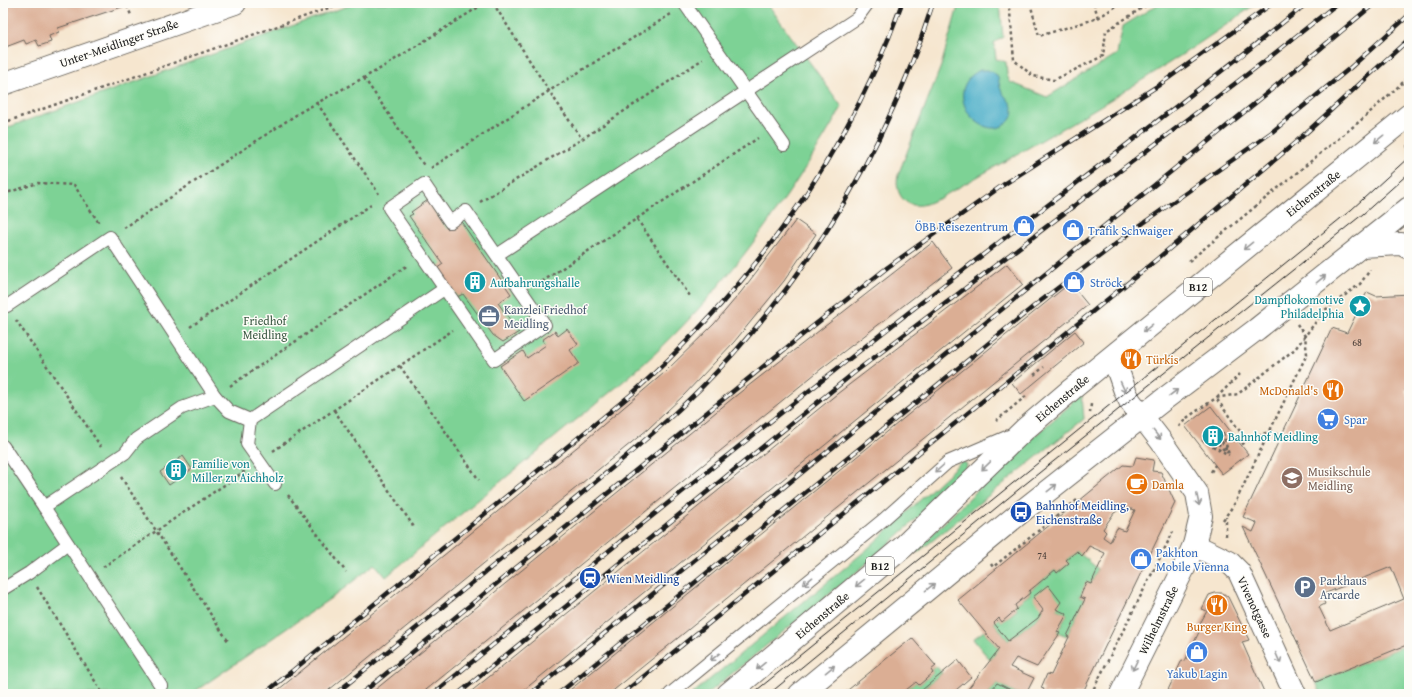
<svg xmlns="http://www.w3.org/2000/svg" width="1412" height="697" viewBox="0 0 1412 697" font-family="'Gentium Book Plus',serif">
<rect width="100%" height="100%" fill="#fdfcf7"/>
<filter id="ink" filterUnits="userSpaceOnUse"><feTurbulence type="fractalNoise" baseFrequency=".025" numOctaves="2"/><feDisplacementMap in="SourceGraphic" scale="8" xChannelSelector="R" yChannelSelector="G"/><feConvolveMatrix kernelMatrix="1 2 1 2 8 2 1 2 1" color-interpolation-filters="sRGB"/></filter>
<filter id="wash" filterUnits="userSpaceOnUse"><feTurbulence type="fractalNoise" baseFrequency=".012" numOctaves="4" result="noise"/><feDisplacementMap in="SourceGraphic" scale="16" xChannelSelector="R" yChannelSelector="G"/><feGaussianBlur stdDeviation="0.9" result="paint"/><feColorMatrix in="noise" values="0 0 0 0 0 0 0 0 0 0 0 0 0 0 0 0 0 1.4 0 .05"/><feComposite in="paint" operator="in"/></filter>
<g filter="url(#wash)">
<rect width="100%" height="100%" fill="#f6e6cf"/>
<g fill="#7dd295" stroke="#4c7758">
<path d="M356 3H767L842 107C795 189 741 266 675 334 640 370 599 401 560 433 502 481 443 528 386 577L375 564 337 594 191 694H3V129Z"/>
<path d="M959 3H1000L1003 37 994 43 996 59 1006 62 1007 75 1010 82 1047 97 1117 54 1123 26 1160 3H1257C1157 76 1048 137 940 198 934 200 928 204 922 205 904 208 894 192 898 175L941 66Z"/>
<polygon points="1082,395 1084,419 917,553 915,551 1024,445"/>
<polygon points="962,461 967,464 966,470 922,514 865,565 707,694 692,694 865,551"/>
<polygon points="1077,551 1098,569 1091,584 1086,583 1080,597 1085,599 1067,636 1057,632 1067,614 1056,609 1043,610 1038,618 1008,641 994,623 999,618 1002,622 1017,610 1015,605 1030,594 1029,591 1055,570 1057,573 1069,563 1066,560"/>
<polygon points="984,631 999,649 990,660 973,639"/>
<polygon points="1409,644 1409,694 1321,694 1316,682"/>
<polygon points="936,666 942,673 923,689 926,694 901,694 916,682 919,685 933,673 931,670"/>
<polygon points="997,683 1019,694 988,694"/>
</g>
<path fill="#48adc8" stroke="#326472" d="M980 70H988L997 75C999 80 999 85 1001 90 1004 97 1012 101 1013 111 1013 116 1010 121 1006 124 980 143 939 91 980 70Z"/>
<g id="blocks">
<g fill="#dbae94" fill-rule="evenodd">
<polygon points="3,3 134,3 58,28 59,32 49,36 51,42 39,46 36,40 26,44 24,40 3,48"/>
<polygon points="428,200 447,229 460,220 511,294 498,303 519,332 503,342 493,335 463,294 457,297 436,269 443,264 409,216 413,214 411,212"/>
<polygon points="796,220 816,234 784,281 734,342 684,395 648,429 324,694 273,694 582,443 664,373 714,324 741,292"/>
<polygon points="933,242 952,268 821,369 421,694 370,694 738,394"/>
<polygon points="1007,264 1023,284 519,694 468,694 837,394"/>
<polygon points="1070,283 1088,305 1067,322 609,694 565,694"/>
<path d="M1367 292 1376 296 1409 294V388L1405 390 1409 399V644L1316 682 1243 527 1253 532 1257 523 1243 517 1332 328 1347 333ZM1391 567 1404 599 1330 630 1319 607 1325 604 1321 595Z"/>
<polygon points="567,329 578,344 570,350 579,363 524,401 500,366 523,351 527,358 546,345 542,340 555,331 558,336"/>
<polygon points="1075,331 1084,342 1021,394 1012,383"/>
<polygon points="1211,406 1248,454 1222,474 1185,426"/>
<polygon points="183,456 192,469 169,485 160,472"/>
<path d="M1136 457 1154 460 1152 471 1161 472 1175 503 1082 694H1042L1044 689 1041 688 1047 674 1051 675 1069 637 1067 636 1085 599 1080 597 1086 582 1091 584 1105 553 1089 546 1082 556 1077 551 1066 560 1069 563 1057 573 1055 570 1029 591 1030 593 1015 605 1017 609 1002 622 999 618 994 623 1008 641 1038 618 1043 610 1033 597 1048 585 1061 602 1056 609 1067 614 1057 632 1060 633 1037 667 1016 658 1010 667 1034 678 1026 694H1019L997 683 988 694H964L999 649 958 600 1123 465 1133 466ZM1124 507 1135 510 1125 531 1117 528 1110 542 1103 537 1106 532 1103 529 1114 513Z"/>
<polygon points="1215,593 1223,593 1228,597 1249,640 1242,642 1265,694 1170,694 1171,692 1168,690 1182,660 1185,661 1200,630 1197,629 1207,611 1202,609 1209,595"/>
<polygon points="912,638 936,666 931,670 933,673 919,685 916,682 901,694 843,694"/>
<polygon points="958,660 971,677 956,690 960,694 926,694 922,690"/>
</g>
</g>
</g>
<g filter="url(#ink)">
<use href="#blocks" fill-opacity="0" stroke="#68635b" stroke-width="1"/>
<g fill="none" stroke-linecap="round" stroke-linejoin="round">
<g stroke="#68635b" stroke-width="14">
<g id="service">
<polyline points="684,3 784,145"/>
<polygon points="424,184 450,222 466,211 545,325 494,360 389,208"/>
<polyline points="497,255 857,18 868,3"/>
<polyline points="7,306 110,237 215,396"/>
<polyline points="250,420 247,444 275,484"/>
<polyline points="3,446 44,507 125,453 136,439 182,408 215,396 229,411 250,420 444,289"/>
<polyline points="44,507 161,686"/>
<polyline points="3,589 29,573 68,544"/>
<polyline points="670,694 883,520 948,462 1009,436"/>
</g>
</g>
<g stroke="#68635b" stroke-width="24">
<g id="minor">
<polyline points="3,84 235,3"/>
<polyline points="1361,246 1401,244 1409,248"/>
<polyline points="1194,545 1229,562 1239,572 1295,694"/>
</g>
</g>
<g stroke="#68635b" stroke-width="24">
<polyline id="tertiary" points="1117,353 1117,368 1125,391 1130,401 1161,441 1197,493 1201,516 1194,545 1184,568 1121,694"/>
</g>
<g stroke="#68635b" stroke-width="24">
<g id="primary">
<polyline points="728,694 903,547 1025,429 1072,389 1409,115"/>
<polyline points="800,694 1021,512 1163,400 1257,329 1409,208"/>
</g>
</g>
<g stroke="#68635b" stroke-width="2.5" stroke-dasharray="3 3" stroke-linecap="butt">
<polyline points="493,3 549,91 582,139"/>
<polyline points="1007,3 1010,12 1014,60 1033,76 1054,80 1103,56 1106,31 1150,3"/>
<polyline points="1030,3 1039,36 1098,18 1121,3"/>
<polyline points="1094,3 1098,18"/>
<polyline points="127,6 131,15"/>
<polyline points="364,78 425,167"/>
<polyline points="317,103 379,194"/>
<polyline points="3,123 343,3"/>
<polyline points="1407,145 1409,151"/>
<polyline points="431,168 549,91 671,14"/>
<polyline points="3,194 38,183 74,185 99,223"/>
<polyline points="480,202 582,139 703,59"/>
<polyline points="637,219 690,296"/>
<polyline points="124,228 302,111 378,70 485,3"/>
<polyline points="1189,261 1360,121 1409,77"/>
<polyline points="537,285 758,138"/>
<polyline points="16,320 101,447"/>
<polyline points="190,327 371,205"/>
<polyline points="400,366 479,480"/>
<polyline points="1240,374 1216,398 1247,441 1241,445"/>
<polyline points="1034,375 1044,367"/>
<polyline points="230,386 408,265"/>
<polyline points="334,410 414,527"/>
<polyline points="1090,413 1091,404"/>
<polyline points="996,421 1026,396"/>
<polyline points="1179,427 1180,425 1188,417 1216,398 1238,394 1295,349 1325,310 1360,284 1370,270"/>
<polyline points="1223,433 1229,455"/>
<polyline points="1219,436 1227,451"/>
<polyline points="1214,439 1227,453"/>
<polyline points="1202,440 1229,455"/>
<polyline points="1247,441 1270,431 1281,436"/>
<polyline points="273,451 453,330"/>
<polyline points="1211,472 1215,465"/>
<polyline points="121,477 228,641"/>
<polyline points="288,495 346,572"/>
<polyline points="1223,520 1235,503 1307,354 1305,336 1297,324"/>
<polyline points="1226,536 1226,517"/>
<polyline points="991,564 993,567 1077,500 1075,498"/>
<polyline points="103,567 245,471"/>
<polyline points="37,587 103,694"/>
<polyline points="1091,694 1173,532"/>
</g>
<use href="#service" stroke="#fff" stroke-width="12"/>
<use href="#minor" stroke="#fff" stroke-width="22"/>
<use href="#tertiary" stroke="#fff" stroke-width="22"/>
<use href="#primary" stroke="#fff" stroke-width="22"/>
<g stroke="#1c1c1c" stroke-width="1">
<polyline points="752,694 1351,210 1409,157"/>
<polyline points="769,694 1024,485 1363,214 1409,173"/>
</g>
<g stroke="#1c1c1c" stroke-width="4.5">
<g id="rail">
<path d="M264 694 633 393C752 285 848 155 902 3"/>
<path d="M335 694C409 634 483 574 557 514 618 463 680 414 733 354 824 252 892 133 933 3"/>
<polyline points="361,694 812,327 888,267 1003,185 1159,85 1273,3"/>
<path d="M433 694C600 557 769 421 940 288 1062 193 1187 101 1307 3"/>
<polyline points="458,694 855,372 1270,57 1338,3"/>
<polyline points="530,694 1265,95 1375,3"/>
<polyline points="558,694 1038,303 1142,224 1272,132 1350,68 1409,15"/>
<polyline points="622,694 1156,260 1296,142 1409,39"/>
</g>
</g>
<use href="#rail" stroke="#fdfcf7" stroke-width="3" stroke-dasharray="9" stroke-linecap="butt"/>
</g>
<defs><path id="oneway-shaft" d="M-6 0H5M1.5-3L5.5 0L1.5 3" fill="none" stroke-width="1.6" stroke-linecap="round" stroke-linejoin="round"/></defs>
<g stroke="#999">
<use href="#oneway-shaft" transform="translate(1379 139) rotate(141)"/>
<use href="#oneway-shaft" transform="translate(1248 246) rotate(141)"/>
<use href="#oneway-shaft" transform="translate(1321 279) rotate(-39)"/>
<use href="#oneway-shaft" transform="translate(1148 328) rotate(141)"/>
<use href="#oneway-shaft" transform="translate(1123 387) rotate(65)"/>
<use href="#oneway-shaft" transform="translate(1173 393) rotate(-37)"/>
<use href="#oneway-shaft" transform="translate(1157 435) rotate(51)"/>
<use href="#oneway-shaft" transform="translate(986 466) rotate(136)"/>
<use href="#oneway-shaft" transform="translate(939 469) rotate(138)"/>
<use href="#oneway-shaft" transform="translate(1052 488) rotate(-38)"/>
<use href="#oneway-shaft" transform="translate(1198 500) rotate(78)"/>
<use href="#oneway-shaft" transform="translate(808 581) rotate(141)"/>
<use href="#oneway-shaft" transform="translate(860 583) rotate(140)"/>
<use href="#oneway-shaft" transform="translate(930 587) rotate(-39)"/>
<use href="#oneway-shaft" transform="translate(715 657) rotate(141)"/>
<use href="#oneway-shaft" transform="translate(1278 658) rotate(66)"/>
<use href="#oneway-shaft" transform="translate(1135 665) rotate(116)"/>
<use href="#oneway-shaft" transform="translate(761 666) rotate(140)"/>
<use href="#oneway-shaft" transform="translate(830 669) rotate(-39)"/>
</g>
</g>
<defs>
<g id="shop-disc" transform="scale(1.15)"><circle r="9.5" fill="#3f7fe0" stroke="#fdfcf7"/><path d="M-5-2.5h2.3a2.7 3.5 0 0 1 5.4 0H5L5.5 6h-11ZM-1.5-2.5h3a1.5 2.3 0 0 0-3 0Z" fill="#fff"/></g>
<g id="building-disc" transform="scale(1.15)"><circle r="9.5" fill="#0f9aa8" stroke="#fdfcf7"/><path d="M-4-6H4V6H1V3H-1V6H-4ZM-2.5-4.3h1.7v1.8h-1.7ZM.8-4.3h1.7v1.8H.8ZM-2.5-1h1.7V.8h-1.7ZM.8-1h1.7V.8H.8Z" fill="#fff"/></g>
<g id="sight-disc" transform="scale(1.15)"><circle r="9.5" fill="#0f9aa8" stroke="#fdfcf7"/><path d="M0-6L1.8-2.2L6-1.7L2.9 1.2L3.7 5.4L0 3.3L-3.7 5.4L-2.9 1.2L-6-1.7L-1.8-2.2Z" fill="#fff"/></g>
<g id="office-disc" transform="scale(1.15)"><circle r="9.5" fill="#5c6f8a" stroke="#fdfcf7"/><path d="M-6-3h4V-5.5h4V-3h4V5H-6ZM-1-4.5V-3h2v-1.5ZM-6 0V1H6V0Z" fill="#fff"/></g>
<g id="restaurant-disc" transform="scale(1.15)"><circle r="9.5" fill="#e8710a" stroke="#fdfcf7"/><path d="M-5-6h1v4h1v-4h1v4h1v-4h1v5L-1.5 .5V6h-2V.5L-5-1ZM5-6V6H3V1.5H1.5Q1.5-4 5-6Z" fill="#fff"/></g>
<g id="supermarket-disc" transform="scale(1.15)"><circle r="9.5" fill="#3f7fe0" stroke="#fdfcf7"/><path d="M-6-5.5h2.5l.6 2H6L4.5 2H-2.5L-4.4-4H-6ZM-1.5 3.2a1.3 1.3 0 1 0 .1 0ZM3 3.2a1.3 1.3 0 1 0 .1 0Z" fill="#fff"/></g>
<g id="school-disc" transform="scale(1.15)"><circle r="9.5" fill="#8d6e63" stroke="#fdfcf7"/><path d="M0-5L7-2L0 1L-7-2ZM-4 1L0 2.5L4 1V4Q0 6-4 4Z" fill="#fff"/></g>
<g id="cafe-disc" transform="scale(1.15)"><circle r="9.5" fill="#e8710a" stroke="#fdfcf7"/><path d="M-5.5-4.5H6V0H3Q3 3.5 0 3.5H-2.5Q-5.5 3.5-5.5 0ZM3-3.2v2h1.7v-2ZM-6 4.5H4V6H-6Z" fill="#fff"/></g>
<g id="bus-disc" transform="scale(1.15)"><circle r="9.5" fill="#1a4fb4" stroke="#fdfcf7"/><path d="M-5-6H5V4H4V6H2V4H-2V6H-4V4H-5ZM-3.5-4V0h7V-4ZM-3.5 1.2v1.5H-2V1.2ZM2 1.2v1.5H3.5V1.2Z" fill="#fff"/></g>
<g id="station-disc" transform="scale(1.15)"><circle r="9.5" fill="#1a4fb4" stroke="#fdfcf7"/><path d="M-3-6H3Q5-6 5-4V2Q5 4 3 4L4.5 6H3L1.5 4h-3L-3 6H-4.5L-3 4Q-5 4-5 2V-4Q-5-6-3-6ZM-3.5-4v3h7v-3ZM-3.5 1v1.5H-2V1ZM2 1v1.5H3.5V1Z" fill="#fff"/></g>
<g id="parking-disc" transform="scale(1.15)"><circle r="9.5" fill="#5c6f8a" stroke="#fdfcf7"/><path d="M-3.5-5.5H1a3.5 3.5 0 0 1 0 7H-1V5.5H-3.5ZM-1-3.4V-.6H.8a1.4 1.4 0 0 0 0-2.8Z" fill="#fff"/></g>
</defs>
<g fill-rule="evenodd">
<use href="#shop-disc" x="1024" y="226"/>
<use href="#shop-disc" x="1073" y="230"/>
<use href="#building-disc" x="475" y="282"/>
<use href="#shop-disc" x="1074" y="282"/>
<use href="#sight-disc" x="1360" y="306"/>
<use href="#office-disc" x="489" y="316"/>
<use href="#restaurant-disc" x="1131" y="359"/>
<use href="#restaurant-disc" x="1333" y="390"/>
<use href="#supermarket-disc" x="1328" y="419"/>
<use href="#building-disc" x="1213" y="436"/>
<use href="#building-disc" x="176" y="470"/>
<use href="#school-disc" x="1292" y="478"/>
<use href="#cafe-disc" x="1137" y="484"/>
<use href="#bus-disc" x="1021" y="512"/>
<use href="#shop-disc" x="1141" y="559"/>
<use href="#station-disc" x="590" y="578"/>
<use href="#parking-disc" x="1305" y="587"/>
<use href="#restaurant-disc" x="1217" y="605"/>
<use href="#shop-disc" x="1197" y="652"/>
</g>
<g text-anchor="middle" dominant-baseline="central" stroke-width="3" stroke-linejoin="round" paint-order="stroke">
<g font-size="10" fill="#4c403a">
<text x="1357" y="342">68</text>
<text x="1042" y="555">74</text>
</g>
<g fill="#fdfcf7" stroke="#605f5e" stroke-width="1">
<rect x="1184" y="278" width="28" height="18" rx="3"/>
<rect x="866" y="557" width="28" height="18" rx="3"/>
</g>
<g font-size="11" font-weight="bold" fill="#1c1c1c">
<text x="1198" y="287">B12</text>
<text x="880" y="566">B12</text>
</g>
<g font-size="12" fill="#1c1c1c" stroke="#fdfcf7">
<text transform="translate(119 43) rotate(-19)">Unter-Meidlinger Straße</text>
<text transform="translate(1313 193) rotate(-39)">Eichenstraße</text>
<text transform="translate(1062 398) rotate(-40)">Eichenstraße</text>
<text transform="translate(1255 607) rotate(65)">Vivenotgasse</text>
<text transform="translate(822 615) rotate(-40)">Eichenstraße</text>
<text transform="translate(1158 620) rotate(-64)">Wilhelmstraße</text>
</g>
<g font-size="12" fill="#366cbe" stroke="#fdfcf7" text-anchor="start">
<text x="1008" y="226" text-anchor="end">ÖBB Reisezentrum</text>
<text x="1088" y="230">Trafik Schwaiger</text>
<text x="1090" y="282">Ströck</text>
<text x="1344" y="419">Spar</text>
<text x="1156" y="552">Pakhton<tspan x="1156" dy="14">Mobile Vienna</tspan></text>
<text x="1197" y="673" text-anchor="middle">Yakub Lagin</text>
</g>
<g font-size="12" fill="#0d838f" stroke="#fdfcf7" text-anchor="start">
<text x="490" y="282">Aufbahrungshalle</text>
<text x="1344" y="299" text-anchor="end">Dampflokomotive<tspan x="1344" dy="14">Philadelphia</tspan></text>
<text x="1228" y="436">Bahnhof Meidling</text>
<text x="192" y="463">Familie von<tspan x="192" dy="14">Miller zu Aichholz</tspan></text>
</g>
<g font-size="12" fill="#4e5e75" stroke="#fdfcf7" text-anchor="start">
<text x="504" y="309">Kanzlei Friedhof<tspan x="504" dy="14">Meidling</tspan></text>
<text x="1320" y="580">Parkhaus<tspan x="1320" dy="14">Arcarde</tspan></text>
</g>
<g font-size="12" fill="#3e5c46" stroke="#fdfcf7">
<text x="265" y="320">Friedhof<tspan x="265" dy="14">Meidling</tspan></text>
</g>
<g font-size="12" fill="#c56008" stroke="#fdfcf7" text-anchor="start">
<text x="1146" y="359">Türkis</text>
<text x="1318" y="390" text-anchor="end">McDonald's</text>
<text x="1152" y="484">Damla</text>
<text x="1217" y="626" text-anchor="middle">Burger King</text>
</g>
<g font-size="12" fill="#785e54" stroke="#fdfcf7" text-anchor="start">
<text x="1308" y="471">Musikschule<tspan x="1308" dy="14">Meidling</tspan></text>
</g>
<g font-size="12" fill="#164399" stroke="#fdfcf7" text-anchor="start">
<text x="1036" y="505">Bahnhof Meidling,<tspan x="1036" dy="14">Eichenstraße</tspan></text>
<text x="606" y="578">Wien Meidling</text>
</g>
</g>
<rect width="1412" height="697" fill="none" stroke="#fdfcf7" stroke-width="16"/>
</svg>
